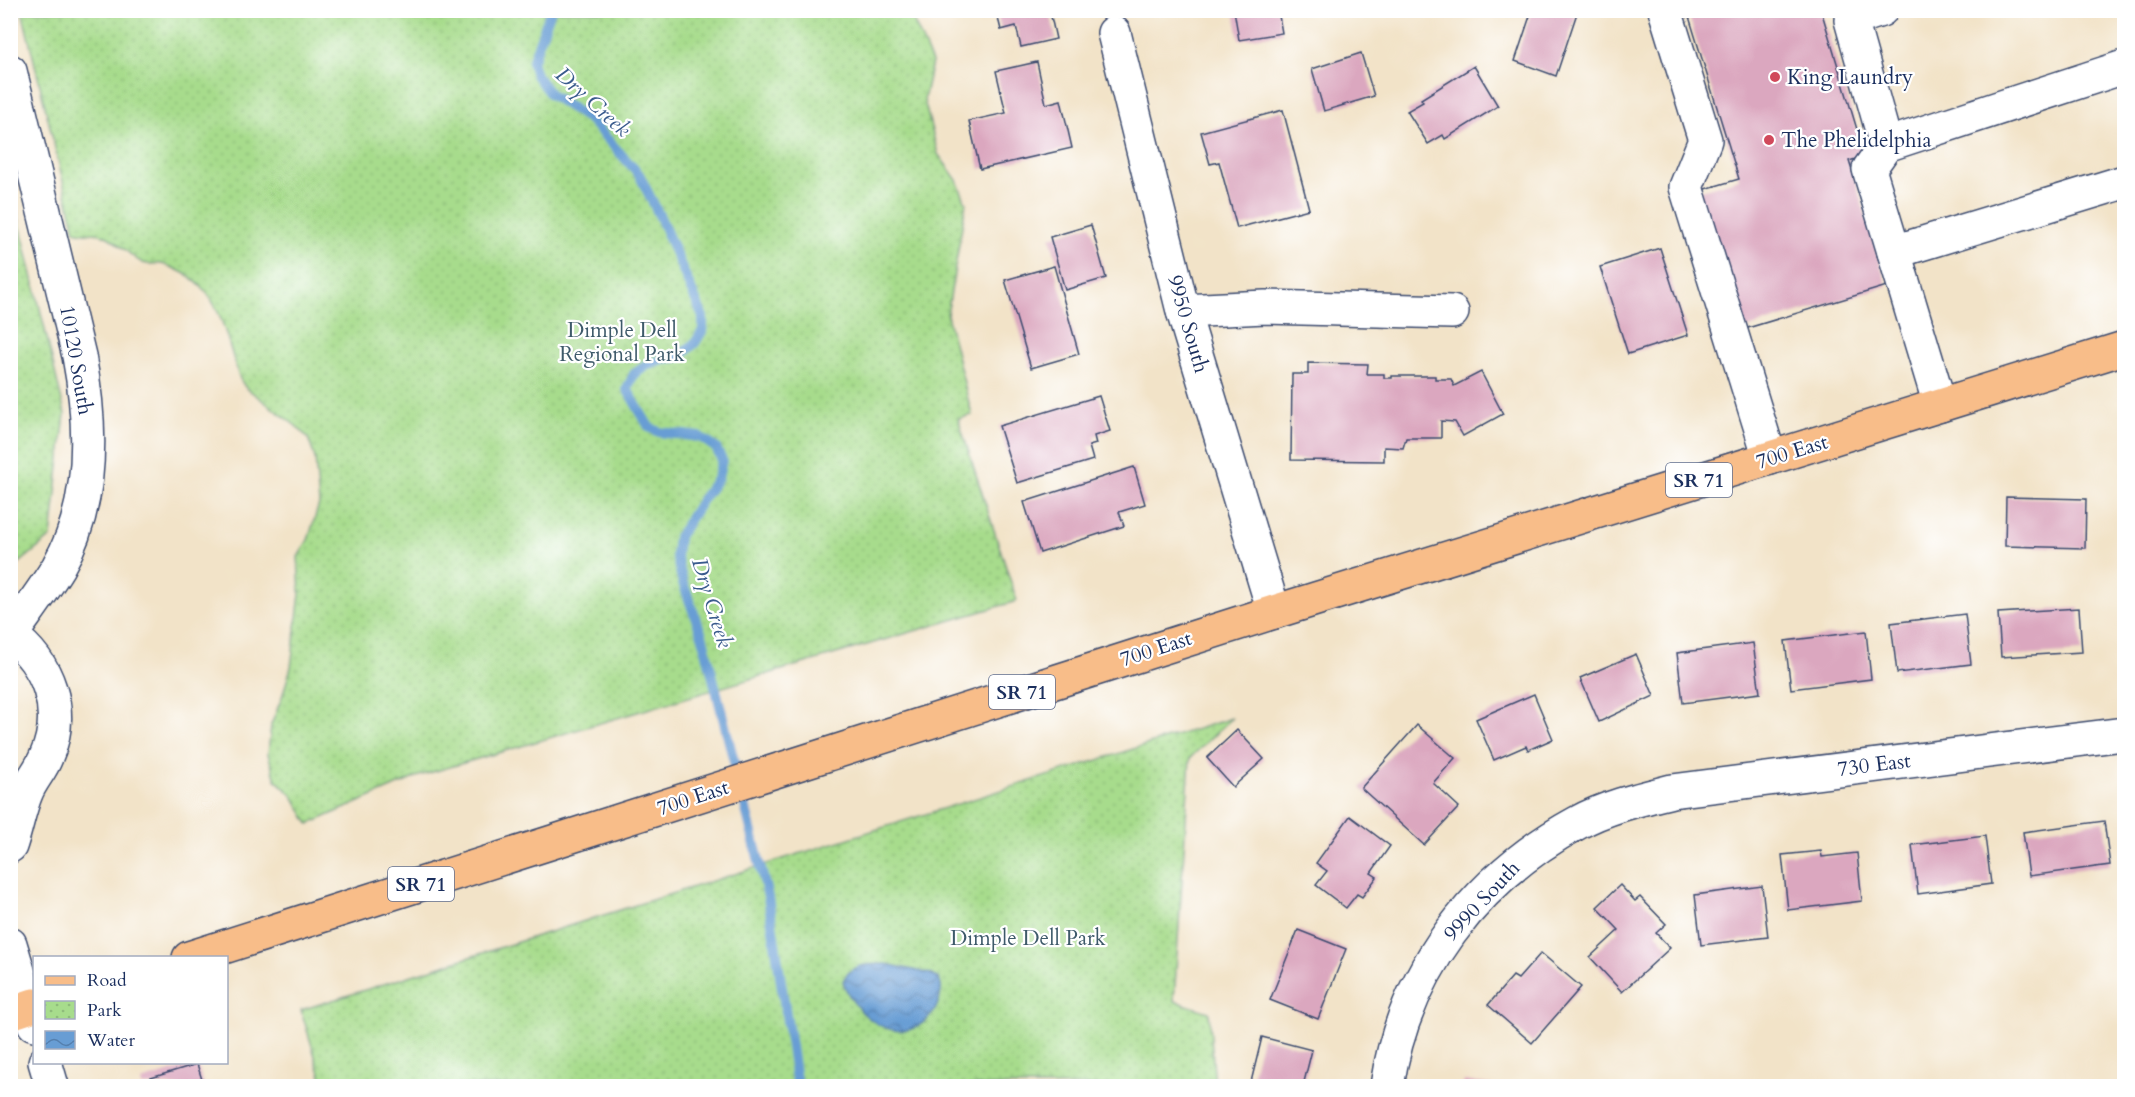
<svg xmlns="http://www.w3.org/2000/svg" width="2135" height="1097" viewBox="0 0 2135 1097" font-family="Cardo,serif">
<defs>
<pattern id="park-dots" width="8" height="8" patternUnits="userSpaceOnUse" patternTransform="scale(1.5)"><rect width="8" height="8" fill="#a7dc8c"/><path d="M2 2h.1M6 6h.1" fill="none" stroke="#8fbd7b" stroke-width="1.8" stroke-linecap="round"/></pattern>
<pattern id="water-waves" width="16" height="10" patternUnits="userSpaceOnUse" patternTransform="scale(1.5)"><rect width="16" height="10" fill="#689dd4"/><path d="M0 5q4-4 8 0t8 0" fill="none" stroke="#5580af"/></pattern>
</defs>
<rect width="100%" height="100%" fill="#fff"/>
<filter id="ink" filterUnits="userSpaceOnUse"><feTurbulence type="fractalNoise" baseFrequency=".0167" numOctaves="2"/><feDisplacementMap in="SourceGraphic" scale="12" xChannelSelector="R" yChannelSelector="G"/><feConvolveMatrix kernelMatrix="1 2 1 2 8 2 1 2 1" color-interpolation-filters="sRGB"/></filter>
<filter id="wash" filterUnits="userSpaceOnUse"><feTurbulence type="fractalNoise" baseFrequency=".008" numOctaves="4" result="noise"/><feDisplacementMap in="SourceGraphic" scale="24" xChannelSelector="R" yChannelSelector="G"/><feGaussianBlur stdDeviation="1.35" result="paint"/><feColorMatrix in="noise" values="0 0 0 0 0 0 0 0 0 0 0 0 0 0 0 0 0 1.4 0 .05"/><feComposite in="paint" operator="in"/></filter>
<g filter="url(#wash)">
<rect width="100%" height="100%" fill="#f2e3c8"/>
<g fill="url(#park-dots)" stroke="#618675" stroke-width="1.5">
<path d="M22 11H909L932 62 924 100 938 154 957 180 966 203 947 315 972 415 958 419 1017 601 419 776 309 824 293 796 276 780 268 754 271 725 282 697 291 667 300 594 298 557 308 540 319 504 315 458 308 438 296 426 245 387 240 379C222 329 222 282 162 264 156 263 149 265 143 263 134 260 119 242 106 236 96 231 85 235 75 231Z"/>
<polygon points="10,182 65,414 51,537 11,570"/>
<polygon points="1232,718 1190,758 1174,1001 1209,1012 1215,1086 324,1086 301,1010"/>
</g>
<path fill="url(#water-waves)" stroke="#426699" stroke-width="1.5" d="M886 964 931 974 939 979C943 988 941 992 939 1001 935 1013 929 1020 918 1026 888 1043 851 1010 843 981 852 962 867 965 886 964Z"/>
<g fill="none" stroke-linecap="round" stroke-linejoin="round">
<polyline stroke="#689dd4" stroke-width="10" points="551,10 532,62 536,75 550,94 590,120 639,174 660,217 703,317 703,330 695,343 679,357 663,359 646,366 634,374 627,389 649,427 659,432 700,437 716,448 722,460 718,478 701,501 678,538 676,555 683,583 703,638 768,897 797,1086"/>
</g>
<g id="blocks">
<g fill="#dba7bf">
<polygon points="996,10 1041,10 1042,14 1050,12 1056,39 1021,47 1016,26 1001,30"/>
<polygon points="1234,10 1278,10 1282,33 1239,40"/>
<polygon points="1532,10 1578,10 1556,76 1515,61"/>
<polygon points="1687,10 1821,10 1865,156 1849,161 1887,286 1741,330 1698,191 1739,179"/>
<polygon points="1361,53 1374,96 1324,111 1312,69"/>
<polygon points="1037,62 1046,104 1061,100 1072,148 980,169 969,121 1006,113 996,71"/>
<polygon points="1474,66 1498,106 1445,139 1443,135 1428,144 1407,111 1423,102 1421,99"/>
<polygon points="1283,110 1309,209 1237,228 1219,162 1210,164 1201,132"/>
<polygon points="1091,225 1106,278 1065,290 1050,237"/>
<polygon points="1660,248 1688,335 1628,354 1600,267"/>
<polygon points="1054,266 1079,354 1031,368 1005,280"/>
<polygon points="1308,363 1368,364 1367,374 1384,374 1384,378 1392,378 1392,376 1435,376 1435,379 1451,379 1454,386 1481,372 1503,414 1463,436 1455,422 1441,421 1441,438 1406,438 1403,448 1384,447 1384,461 1291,460 1292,374 1308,374"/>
<polygon points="1099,396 1110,431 1094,436 1096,444 1089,446 1093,460 1017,483 999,426"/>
<polygon points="1134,467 1145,504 1119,512 1124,526 1040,553 1024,502"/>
<polygon points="2006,497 2086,499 2085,548 2005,546"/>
<polygon points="2079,608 2082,652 2001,657 1998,613"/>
<polygon points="1965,614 1971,664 1897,673 1891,623"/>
<polygon points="1866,631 1871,679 1791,689 1785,641"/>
<polygon points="1753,643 1760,693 1683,703 1677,653"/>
<polygon points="1636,654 1654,696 1599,722 1580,678"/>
<polygon points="1534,694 1553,739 1528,750 1526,746 1494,760 1476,719"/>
<polygon points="1417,725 1455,758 1433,783 1459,807 1424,845 1361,788"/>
<polygon points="1237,730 1264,759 1233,787 1207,758"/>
<polygon points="1350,816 1390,846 1371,873 1377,877 1362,897 1357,894 1346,908 1316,885 1327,871 1316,863"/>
<polygon points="2104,821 2110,865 2029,876 2023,832"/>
<polygon points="1985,836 1991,884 1918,894 1912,845"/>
<polygon points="1821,851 1822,857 1857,853 1862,901 1788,910 1782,855"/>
<polygon points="1620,885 1635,901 1640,897 1666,924 1656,933 1670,948 1622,992 1590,957 1619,930 1597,907"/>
<polygon points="1762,886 1768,937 1701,945 1695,895"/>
<polygon points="1298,930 1346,949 1318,1019 1270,1000"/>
<polygon points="1541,953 1581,987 1532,1043 1488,1005 1513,976 1518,979"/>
<polygon points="1262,1037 1312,1050 1303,1086 1250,1086"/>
<polygon points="197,1064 204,1086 142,1086 141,1081"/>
<polygon points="1464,1081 1491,1085 1491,1086 1463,1086"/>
</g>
</g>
</g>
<g filter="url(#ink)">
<use href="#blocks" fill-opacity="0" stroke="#3b4a6e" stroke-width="1.5"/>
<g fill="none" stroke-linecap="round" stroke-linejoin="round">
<g stroke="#3b4a6e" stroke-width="36">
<g id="minor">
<polyline points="1665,10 1705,140 1686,187 1770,458"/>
<polyline points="1881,10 1851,20 1886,145 1869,169 1940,405"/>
<polyline points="1114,33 1183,311 1274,612"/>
<path d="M10 71 79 356C92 425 95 503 58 567 44 590 27 612 11 635"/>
<polyline points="1886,145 2124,67"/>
<polyline points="1894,252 2124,182"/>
<polyline points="1183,311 1265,307 1452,312"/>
<path d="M10 635C49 663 66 712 46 757 41 770 31 780 26 793 19 810 16 829 10 846"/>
<polyline points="10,944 34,1024"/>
<polyline points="45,1062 52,1086"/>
<path d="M1387 1086C1404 972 1476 878 1577 823 1606 807 1640 799 1672 791L2124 734"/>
</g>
</g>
<g stroke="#3b4a6e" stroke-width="36">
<g id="major">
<polyline points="189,958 1274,612 2124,348"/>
<polyline points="10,1013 34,1005"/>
</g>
</g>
<use href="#minor" stroke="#fff" stroke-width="33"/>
<use href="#major" stroke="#f8bd89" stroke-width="33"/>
</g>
</g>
<g fill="#d1495b" stroke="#fff" stroke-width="2">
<circle cx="1775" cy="77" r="6"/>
<circle cx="1769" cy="140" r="6"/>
</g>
<g text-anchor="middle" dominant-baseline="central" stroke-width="4.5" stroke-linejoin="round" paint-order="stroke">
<g fill="#fff" stroke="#5f6d8e" stroke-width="1.5">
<rect x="1666" y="463" width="66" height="34" rx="4.5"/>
<rect x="989" y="675" width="66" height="34" rx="4.5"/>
<rect x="388" y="867" width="66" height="34" rx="4.5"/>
</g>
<g font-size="20" font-weight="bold" fill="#1b2f5e">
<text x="1699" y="480">SR 71</text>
<text x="1022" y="692">SR 71</text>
<text x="421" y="884">SR 71</text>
</g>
<g font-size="21" fill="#1b2f5e" stroke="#fff" text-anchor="start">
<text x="1787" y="77">King Laundry</text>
<text x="1781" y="140">The Phelidelphia</text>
</g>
<g font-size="21" fill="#1b2f5e" stroke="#fff">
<text transform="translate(1188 324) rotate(74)">9950 South</text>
<text transform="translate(76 360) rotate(80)">10120 South</text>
<text transform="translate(1792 452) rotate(-17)">700 East</text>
<text transform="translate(1156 649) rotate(-18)">700 East</text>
<text transform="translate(1874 765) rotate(-7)">730 East</text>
<text transform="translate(693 798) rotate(-18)">700 East</text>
<text transform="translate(1482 901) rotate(-47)">9990 South</text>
</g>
<g font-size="21" fill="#3e5a6a" stroke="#fff">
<text x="622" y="330">Dimple Dell<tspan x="622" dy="24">Regional Park</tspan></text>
<text x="1028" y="938">Dimple Dell Park</text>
</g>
<g font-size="22" font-style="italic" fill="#3a5b8d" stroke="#fff">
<text transform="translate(593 102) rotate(42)">Dry Creek</text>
<text transform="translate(712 603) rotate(73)">Dry Creek</text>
</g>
</g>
<rect width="2135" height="1097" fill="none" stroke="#fff" stroke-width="36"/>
<rect x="33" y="956" width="195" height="108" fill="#ffffff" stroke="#a4acbf" stroke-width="1.5"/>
<rect x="45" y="976" width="30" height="9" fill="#f8bd89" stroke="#a4acbf" stroke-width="1.5"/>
<text x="87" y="986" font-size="18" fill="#1b2f5e">Road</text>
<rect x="45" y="1001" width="30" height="18" fill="url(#park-dots)" stroke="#a4acbf" stroke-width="1.5"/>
<text x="87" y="1016" font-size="18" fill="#1b2f5e">Park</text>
<rect x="45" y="1031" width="30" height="18" fill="url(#water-waves)" stroke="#a4acbf" stroke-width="1.5"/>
<text x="87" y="1046" font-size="18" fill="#1b2f5e">Water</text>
</svg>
